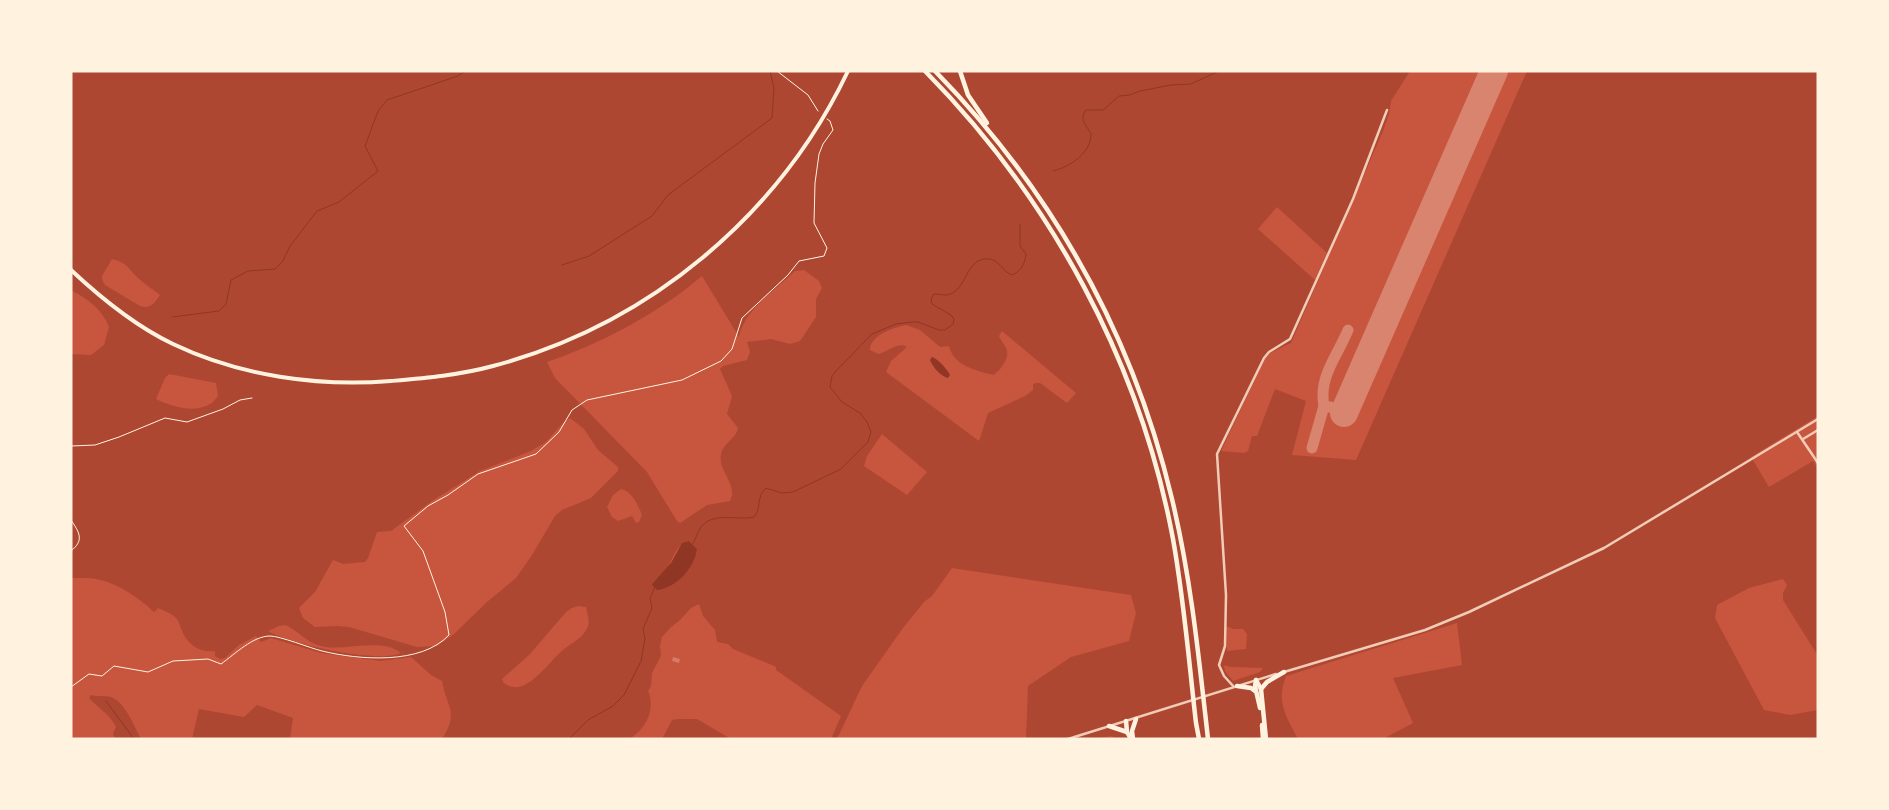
<svg xmlns="http://www.w3.org/2000/svg" width="1889" height="810" viewBox="0 0 1889 810" font-family="'Times New Roman',serif">
<rect width="100%" height="100%" fill="#c8553d"/>
<g fill="#ae4732" fill-rule="evenodd">
<path d="M71 71H1410L1391 101 1389 114 1383 131 1291 343 1270 353 1264 360 1221 451 1244 453 1248 451 1252 436H1257L1275 389 1306 401 1292 455 1356 460 1527 71H1818V416L1751 457 1769 487 1813 461 1818 469V656L1783 600V593L1787 585 1783 579 1749 588 1717 605 1715 618 1764 710 1790 715 1818 710V739H1383L1413 723 1393 678 1462 665 1457 623 1286 676C1276 702 1286 716 1298 739H1118L1111 736 1095 739H1026L1028 686 1071 657 1129 641 1136 613 1131 595 952 568 932 596 924 602 903 628 862 686 837 739H831L841 716 776 670V667L772 665 733 649 728 644 717 642 715 630 703 616 699 604 691 608 680 620 670 628 662 637 660 646 661 656 652 673 651 686 648 691C656 709 646 729 629 739H442C460 711 446 707 442 681L431 675 411 657 381 661 321 653 271 638 261 642 256 636 239 645 225 658 220 659 215 656V651C201 653 189 646 183 633 180 628 180 622 176 618 171 613 164 611 158 608L154 612C136 595 109 577 83 578 79 578 75 578 71 578V354L91 355 104 345 109 327C102 309 88 299 71 290ZM1277 207 1327 253 1315 280 1258 229ZM112 259C127 263 127 267 137 277 144 284 153 289 160 295 155 302 151 310 140 306L105 285 102 279V276ZM804 270 819 281 822 288 816 299V317L800 341 790 344 771 339 747 342 750 352 747 360 723 366 720 369 732 396 727 414 738 428C735 442 718 443 721 463 724 475 737 488 730 501L707 505 680 523 677 521 647 472 555 378 547 362C600 344 659 313 702 276L739 337C745 308 775 291 795 271ZM906 325 920 330 940 347 949 346C954 366 975 370 993 375 1000 371 1009 359 1007 351 1006 346 1001 341 999 336L1002 331 1076 393 1067 403 1040 383H1036L1033 384V390L1025 396 988 413 979 441 886 372 891 361 907 347C898 341 888 352 878 354L870 350C870 335 893 328 906 325ZM169 374 216 383 218 396C216 398 213 403 210 404 194 414 170 406 156 399L165 378ZM570 418 584 429 598 450 618 467V471L591 498 562 510 555 516 532 555 516 578 487 602 454 634 437 646 417 647 349 627 338 626 315 627 303 618 299 608 315 592 333 560 343 564 365 562 368 558 377 532 391 531 432 501 480 471 531 451 546 442 562 424ZM882 434 927 472 907 495 864 466 867 456ZM621 489C632 491 638 505 642 515L639 522 636 523 632 516 618 521 612 517 607 507 613 495ZM689 541 697 549C695 569 678 582 662 589 666 576 673 543 689 541ZM578 606 586 607C587 613 590 620 588 626 584 638 571 643 563 650 548 662 525 700 504 683L502 679 530 654 566 612 572 608ZM285 625C301 632 306 644 326 647 349 650 383 638 401 653 379 664 289 644 268 631L279 626ZM1226 626 1233 629H1243L1247 634 1246 649 1227 651ZM1224 665 1231 667 1263 668 1260 672 1233 681 1225 671Z"/>
<path d="M91 695C98 697 104 695 111 697 124 701 135 727 141 739H115L113 734 116 727C110 714 98 708 89 698Z"/>
<polygon points="257,705 293,718 290,739 192,739 199,709 244,717"/>
<polygon points="678,719 697,719 731,739 662,739 672,720"/>
</g>
<g fill="#8f3625">
<path d="M932 357C939 360 946 368 950 375L948 378C940 376 933 367 930 360Z"/>
<path d="M689 541 697 549C695 568 676 588 657 590L652 585 653 583 671 563 682 543Z"/>
</g>
<g fill="none" stroke-linecap="round" stroke-linejoin="round">
<g stroke="#8f3625" stroke-width="1">
<path d="M1053 171C1070 167 1091 153 1091 134 1086 124 1079 120 1086 110H1103L1119 96 1130 95 1140 91 1171 85 1191 84 1219 71"/>
<polyline points="562,265 589,256 652,216 668,195 772,118 774,88 770,71"/>
<polyline points="172,317 219,311 226,304 231,280 248,271 275,269 283,261 290,246 317,211 339,202 378,171 365,146 378,111 387,100 458,76 465,71"/>
<path d="M692 545C696 539 697 533 701 527 714 511 737 521 754 517 762 508 756 496 766 488L782 493 793 492 841 469 868 442 871 432 867 422 860 413 842 402 830 387 832 376 836 371 872 334 896 324 912 322H918L939 330H945L953 324 954 319 951 315 932 304 931 299 934 294C938 294 943 295 946 295 968 293 964 256 990 259 999 260 1003 272 1012 275 1021 271 1025 264 1026 254L1020 246V224"/>
<polyline points="106,701 134,739"/>
<polyline points="569,739 588,720 613,706 624,695 641,661 645,639 643,629 652,608 650,598 655,587"/>
</g>
<g stroke="#d8846e" stroke-width="11">
<path d="M1324 406C1318 377 1338 355 1348 330"/>
<polyline points="1312,448 1324,406 1335,408 1346,408"/>
</g>
<polyline stroke="#d8846e" stroke-width="28" points="1344,413 1494,71"/>
</g>
<polygon fill="#d67c66" points="673,657 680,659 679,663 672,661"/>
<g fill="none" stroke-linecap="round" stroke-linejoin="round">
<g stroke="#fff3e0" stroke-width="1">
<polyline points="777,71 808,95 818,111"/>
<polyline points="71,446 95,445 119,437 165,418 187,422 223,409 240,400 252,398"/>
<path d="M71 520C79 532 85 540 71 551"/>
<path d="M71 687 89 674 102 676 114 666 148 672 173 661 208 659 221 664C235 654 253 636 270 636 280 636 310 648 322 651 359 660 421 665 449 635L445 612 423 551 404 526 428 506 448 495 478 474 536 454 559 432 572 410 587 400 682 380 721 361 732 349 742 318 788 275 799 261 824 256 827 248 814 223 815 183 819 154 823 144 833 130 830 121 827 119"/>
</g>
<g stroke="#f1ccb7" stroke-width="2.5">
<polyline points="1797,432 1818,463"/>
<polyline points="1803,439 1818,430"/>
<polyline points="1234,687 1224,676 1219,665 1225,646 1226,595 1217,454 1264,358 1269,352 1290,339 1353,199 1387,110"/>
</g>
<g stroke="#f1ccb7" stroke-width="2.5">
<polyline points="1284,672 1425,630 1469,612 1604,548 1818,419"/>
<polyline points="1068,739 1276,674"/>
</g>
<path stroke="#fff3e0" stroke-width="4" d="M71 270C102 299 135 326 173 344 240 376 318 387 391 381 425 378 460 375 493 366 648 325 779 216 848 71"/>
<g stroke="#fff3e0" stroke-width="4.5">
<path d="M925 71C1051 199 1140 362 1173 539 1184 600 1189 662 1196 723L1199 739"/>
<path d="M935 71C1053 192 1133 335 1172 499 1191 578 1199 659 1208 739"/>
<polyline points="960,71 968,95 987,123"/>
<polyline points="1256,680 1261,689 1266,739"/>
<polyline points="1256,680 1255,686 1260,708"/>
<polyline points="1237,686 1251,688 1255,691"/>
<polyline points="1261,689 1267,682 1284,672"/>
<polyline points="1126,721 1127,732 1131,739"/>
<polyline points="1262,725 1263,739"/>
<polyline points="1109,726 1127,732"/>
<polyline points="1133,739 1132,731 1136,719"/>
</g>
</g>
<rect width="1889" height="810" fill="none" stroke="#fff3e0" stroke-width="145"/>
</svg>
